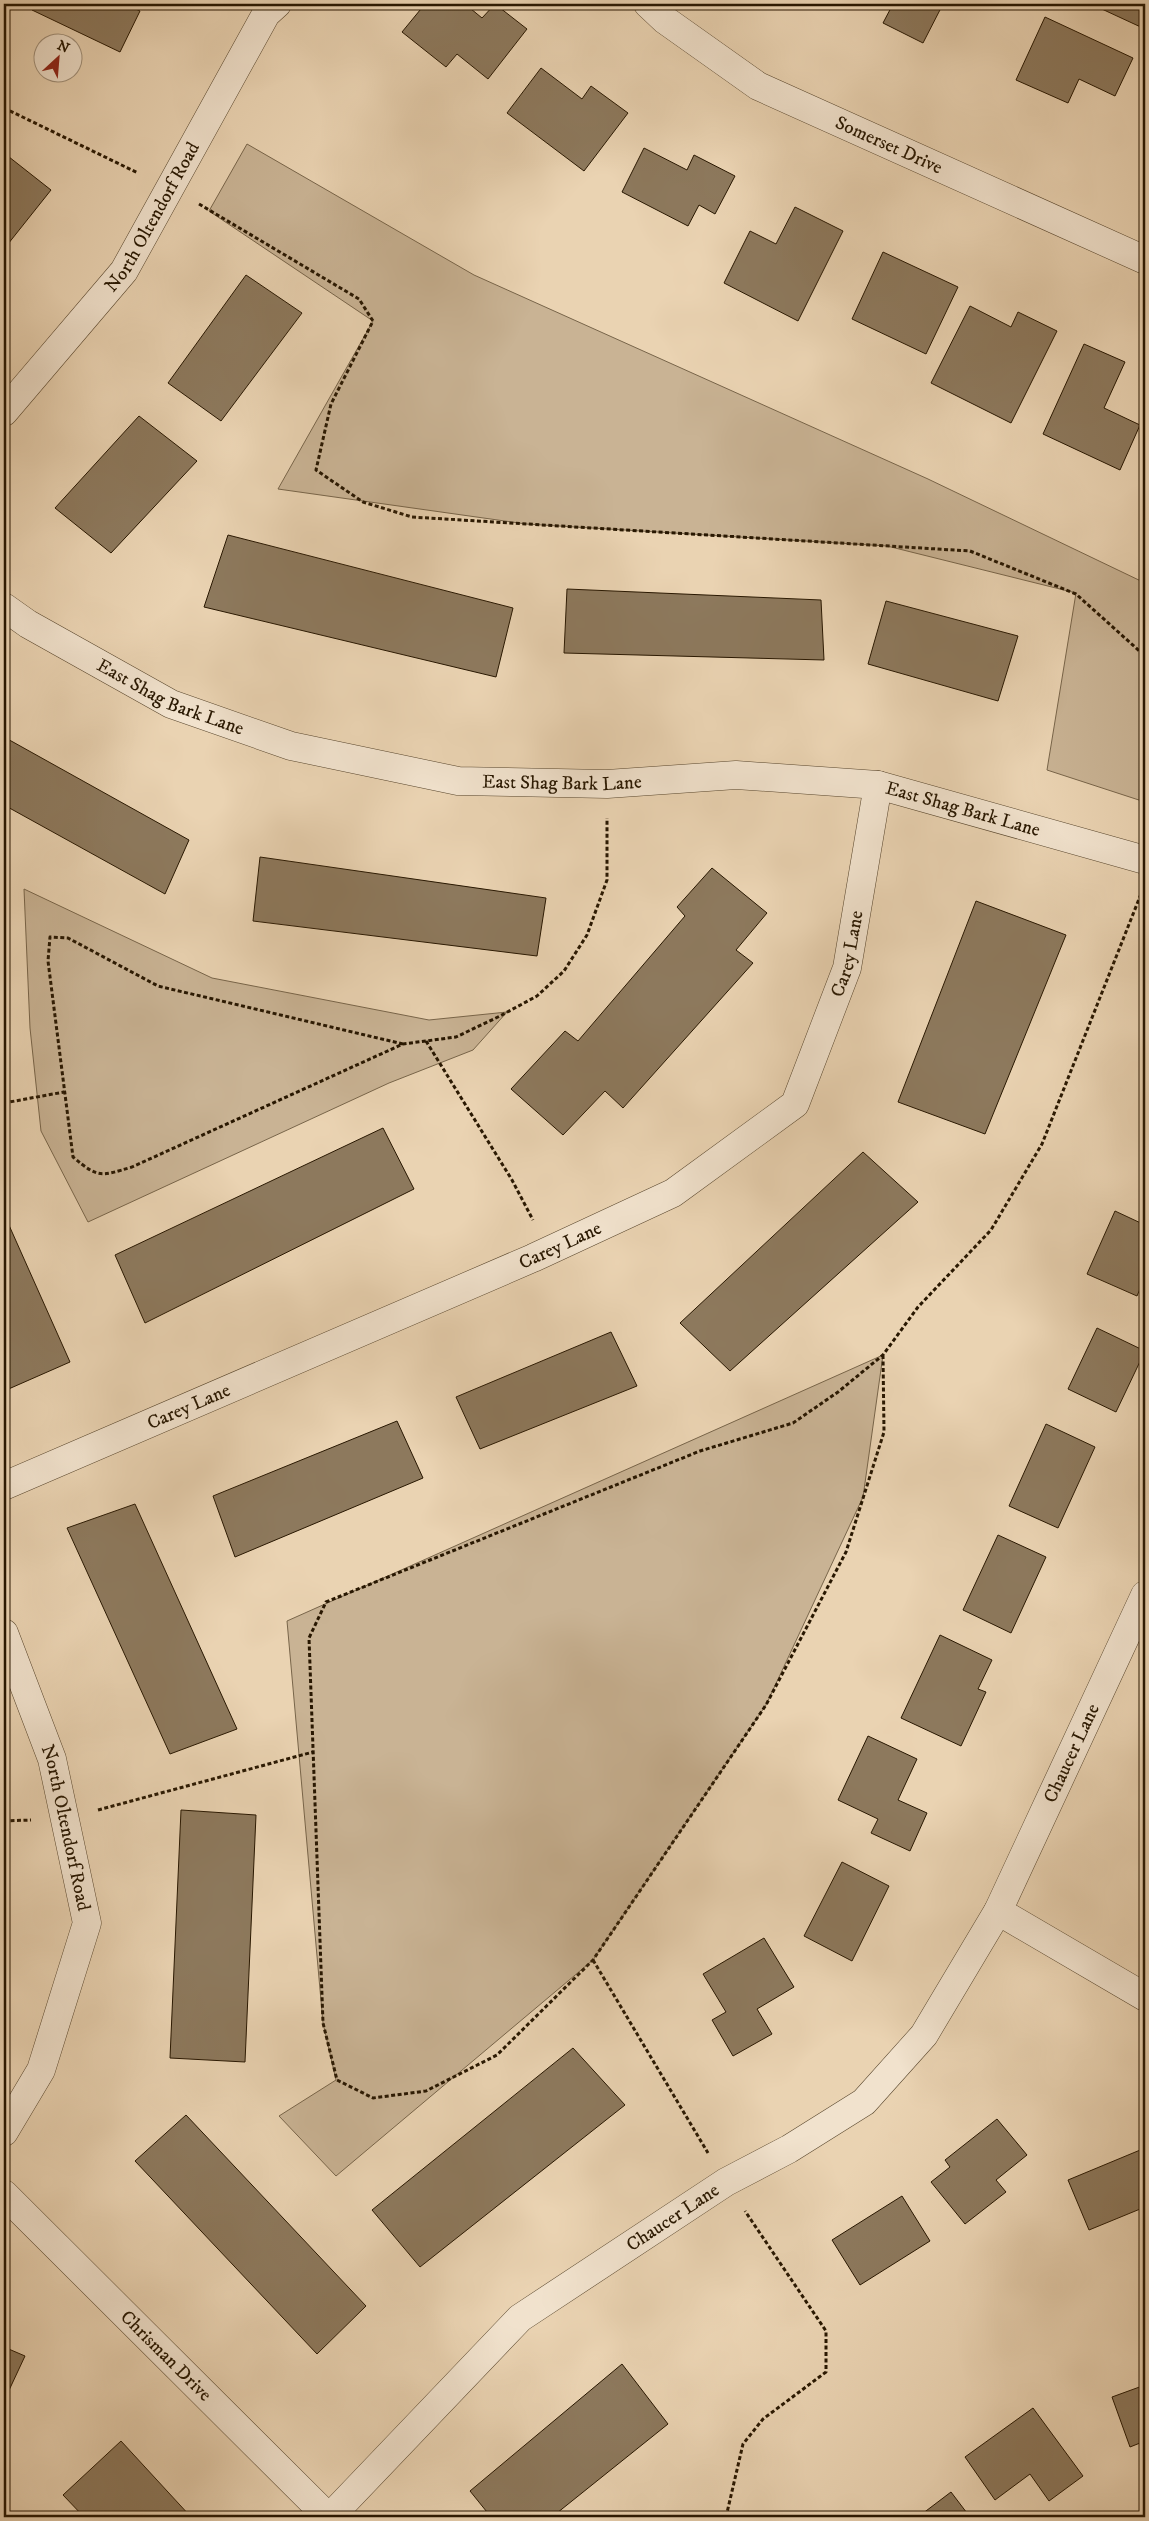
<svg xmlns="http://www.w3.org/2000/svg" width="1149" height="2521" viewBox="0 0 1149 2521" font-family="'IM FELL DW Pica',serif">
<rect width="100%" height="100%" fill="#ead3b2"/>
<filter id="stains"><feTurbulence type="fractalNoise" baseFrequency=".004" numOctaves="4"/><feColorMatrix values="0 0 0 0 .2 0 0 0 0 .09 0 0 0 0 .02 0 0 0 .5 -.17"/></filter>
<radialGradient id="worn" r=".72"><stop offset=".6" stop-color="#630" stop-opacity="0"/><stop offset="1" stop-color="#630" stop-opacity=".3"/></radialGradient>
<g fill="#c9b394" stroke="#78654a">
<polygon points="247,144 474,275 928,479 1145,583 1145,802 1047,770 1076,593 887,546 526,524 278,489 373,321 209,211"/>
<polygon points="24,889 212,978 429,1020 507,1012 473,1050 389,1083 88,1222 41,1131 30,1028"/>
<polygon points="883,1355 863,1497 766,1705 593,1960 336,2176 279,2116 336,2080 323,2023 287,1621"/>
</g>
<g fill="#8d795d" stroke="#281701">
<polygon points="35,4 125,4 140,11 120,52 32,10"/>
<polygon points="425,4 465,4 482,18 495,4 527,29 488,79 457,54 446,67 402,32"/>
<polygon points="893,4 943,4 923,43 883,23"/>
<polygon points="1091,4 1145,4 1145,29"/>
<polygon points="1045,17 1133,58 1115,96 1079,79 1068,103 1016,80"/>
<polygon points="541,68 582,99 591,86 628,113 584,171 507,113"/>
<polygon points="644,148 687,170 694,155 735,176 715,214 699,205 688,226 622,192"/>
<polygon points="4,153 51,190 4,249"/>
<polygon points="795,207 843,231 798,321 724,283 750,231 776,244"/>
<polygon points="883,252 958,287 926,354 852,319"/>
<polygon points="246,275 302,313 221,421 168,383"/>
<polygon points="970,306 1011,327 1018,312 1057,331 1011,423 931,383"/>
<polygon points="1084,344 1125,362 1104,408 1140,425 1120,470 1043,434"/>
<polygon points="139,416 197,461 111,553 55,508"/>
<polygon points="228,535 513,608 496,677 204,607"/>
<polygon points="567,589 821,600 824,660 564,653"/>
<polygon points="886,601 1018,636 998,701 868,664"/>
<polygon points="4,737 189,840 165,894 4,805"/>
<polygon points="260,857 546,898 537,956 253,921"/>
<polygon points="712,868 767,913 736,950 753,963 623,1108 605,1091 563,1135 511,1089 565,1031 578,1041 685,916 677,907"/>
<polygon points="976,901 1066,935 985,1134 898,1102"/>
<polygon points="383,1128 414,1189 145,1323 115,1255"/>
<polygon points="863,1152 918,1202 730,1371 680,1323"/>
<polygon points="1115,1211 1145,1225 1145,1277 1137,1296 1087,1274"/>
<polygon points="4,1214 70,1362 4,1391"/>
<polygon points="1097,1328 1145,1351 1116,1412 1068,1389"/>
<polygon points="611,1332 637,1386 480,1449 456,1397"/>
<polygon points="397,1421 423,1478 235,1557 213,1496"/>
<polygon points="1046,1424 1095,1447 1058,1528 1009,1506"/>
<polygon points="135,1504 237,1729 170,1754 67,1528"/>
<polygon points="998,1535 1046,1557 1011,1633 963,1610"/>
<polygon points="940,1635 992,1660 978,1689 986,1692 961,1746 901,1718"/>
<polygon points="868,1736 917,1759 898,1800 927,1813 910,1851 871,1833 878,1819 838,1800"/>
<polygon points="181,1810 256,1815 245,2062 170,2058"/>
<polygon points="842,1862 889,1886 852,1961 804,1936"/>
<polygon points="764,1938 794,1987 757,2009 772,2034 733,2056 712,2020 726,2012 703,1974"/>
<polygon points="573,2048 625,2105 420,2267 372,2210"/>
<polygon points="186,2115 366,2306 317,2354 135,2161"/>
<polygon points="997,2119 1027,2155 996,2180 1006,2192 965,2224 931,2182 950,2167 945,2160"/>
<polygon points="1145,2148 1145,2207 1089,2230 1068,2180"/>
<polygon points="902,2196 930,2241 860,2285 832,2240"/>
<polygon points="4,2347 25,2356 4,2401"/>
<polygon points="622,2364 668,2424 552,2517 491,2517 470,2491"/>
<polygon points="1145,2385 1145,2441 1130,2447 1112,2397"/>
<polygon points="1033,2408 1083,2476 1049,2501 1030,2474 995,2500 965,2457"/>
<polygon points="121,2441 191,2517 84,2517 63,2495"/>
<polygon points="951,2492 970,2517 918,2517"/>
</g>
<g fill="none" stroke-linecap="round" stroke-linejoin="round">
<g stroke="#58462d" stroke-width="29">
<g id="minor">
<path id="s1" d="M648 4 665 20 758 86 1145 260"/>
<path id="s2" d="M4 412 124 271 266 14 277 4"/>
<path id="s3" d="M4 607 28 624 171 704 291 746 458 781 607 784 736 775 878 785 1145 860"/>
<path id="s4" d="M4 1486 533 1258 673 1193 795 1104 847 968 878 785"/>
<path id="s5" d="M4 1633 52 1759 87 1923 41 2070 4 2132"/>
<polyline points="998,1911 1145,1997"/>
<path id="s6" d="M4 2194 328 2517"/>
<path id="s7" d="M330 2517 520 2318 726 2182 789 2149 864 2102 924 2035 998 1911 1145 1595"/>
</g>
</g>
<g stroke="#281701" stroke-width="3" stroke-dasharray="4 2.5" stroke-linecap="butt">
<polyline points="4,108 138,173"/>
<polyline points="199,204 359,299 373,321 331,404 316,470 363,502 412,517 970,551 1076,594 1145,656"/>
<polyline points="426,1041 512,1180 533,1220"/>
<path d="M403 1044 158 986 68 938 50 937 48 961 73 1157C99 1179 101 1176 132 1167L403 1044 456 1037 500 1016 537 996 564 971 587 935 607 880V818"/>
<polyline points="4,1103 64,1092"/>
<polyline points="883,1355 884,1432 846,1552 766,1705 593,1960 497,2055 426,2091 373,2098 337,2080 323,2023 309,1638 326,1602 700,1451 793,1423 838,1392 883,1355 918,1307 991,1230 1042,1144 1141,894"/>
<polyline points="98,1810 313,1752"/>
<polyline points="4,1821 31,1820"/>
<polyline points="593,1960 708,2153"/>
<polyline points="726,2517 743,2444 763,2419 826,2372 826,2331 745,2211"/>
</g>
<use href="#minor" stroke="#f1e2cd" stroke-width="28"/>
</g>
<g text-anchor="middle" dominant-baseline="central" stroke-width="4.5" stroke-linejoin="round" paint-order="stroke">
<g font-size="19" fill="#281701" stroke="#f1e2cd">
<text stroke="none"><textPath href="#s1" startOffset="281">Somerset Drive</textPath></text>
<text stroke="none"><textPath href="#s2" startOffset="246">North Oltendorf Road</textPath></text>
<text stroke="none"><textPath href="#s3" startOffset="190">East Shag Bark Lane</textPath></text>
<text stroke="none"><textPath href="#s3" startOffset="595">East Shag Bark Lane</textPath></text>
<text stroke="none"><textPath href="#s3" startOffset="1000">East Shag Bark Lane</textPath></text>
<text stroke="none"><textPath href="#s4" startOffset="1041">Carey Lane</textPath></text>
<text stroke="none"><textPath href="#s4" startOffset="606">Carey Lane</textPath></text>
<text stroke="none"><textPath href="#s4" startOffset="201">Carey Lane</textPath></text>
<text stroke="none"><textPath href="#s7" startOffset="1090">Chaucer Lane</textPath></text>
<text stroke="none"><textPath href="#s5" startOffset="205">North Oltendorf Road</textPath></text>
<text stroke="none"><textPath href="#s7" startOffset="458">Chaucer Lane</textPath></text>
<text stroke="none"><textPath href="#s6" startOffset="229">Chrisman Drive</textPath></text>
</g>
</g>
<rect width="1149" height="2521" fill="none" stroke="#ead3b2" stroke-width="20"/>
<rect x="5" y="5" width="1139" height="2511" fill="none" stroke="#281701" stroke-width="2.5"/>
<rect x="10" y="10" width="1129" height="2501" fill="none" stroke="#281701"/>
<g transform="translate(58 58) rotate(26)"><circle r="24" fill="#f1e2cd" stroke="#a1917b"/>
<path d="M0-4L9 19L0 12L-9 19Z" fill="#8f2418"/>
<text y="-8" font-size="14" font-weight="bold" text-anchor="middle" fill="#281701">N</text>
</g>
<rect width="100%" height="100%" filter="url(#stains)"/>
<rect width="100%" height="100%" fill="url(#worn)"/>
</svg>
